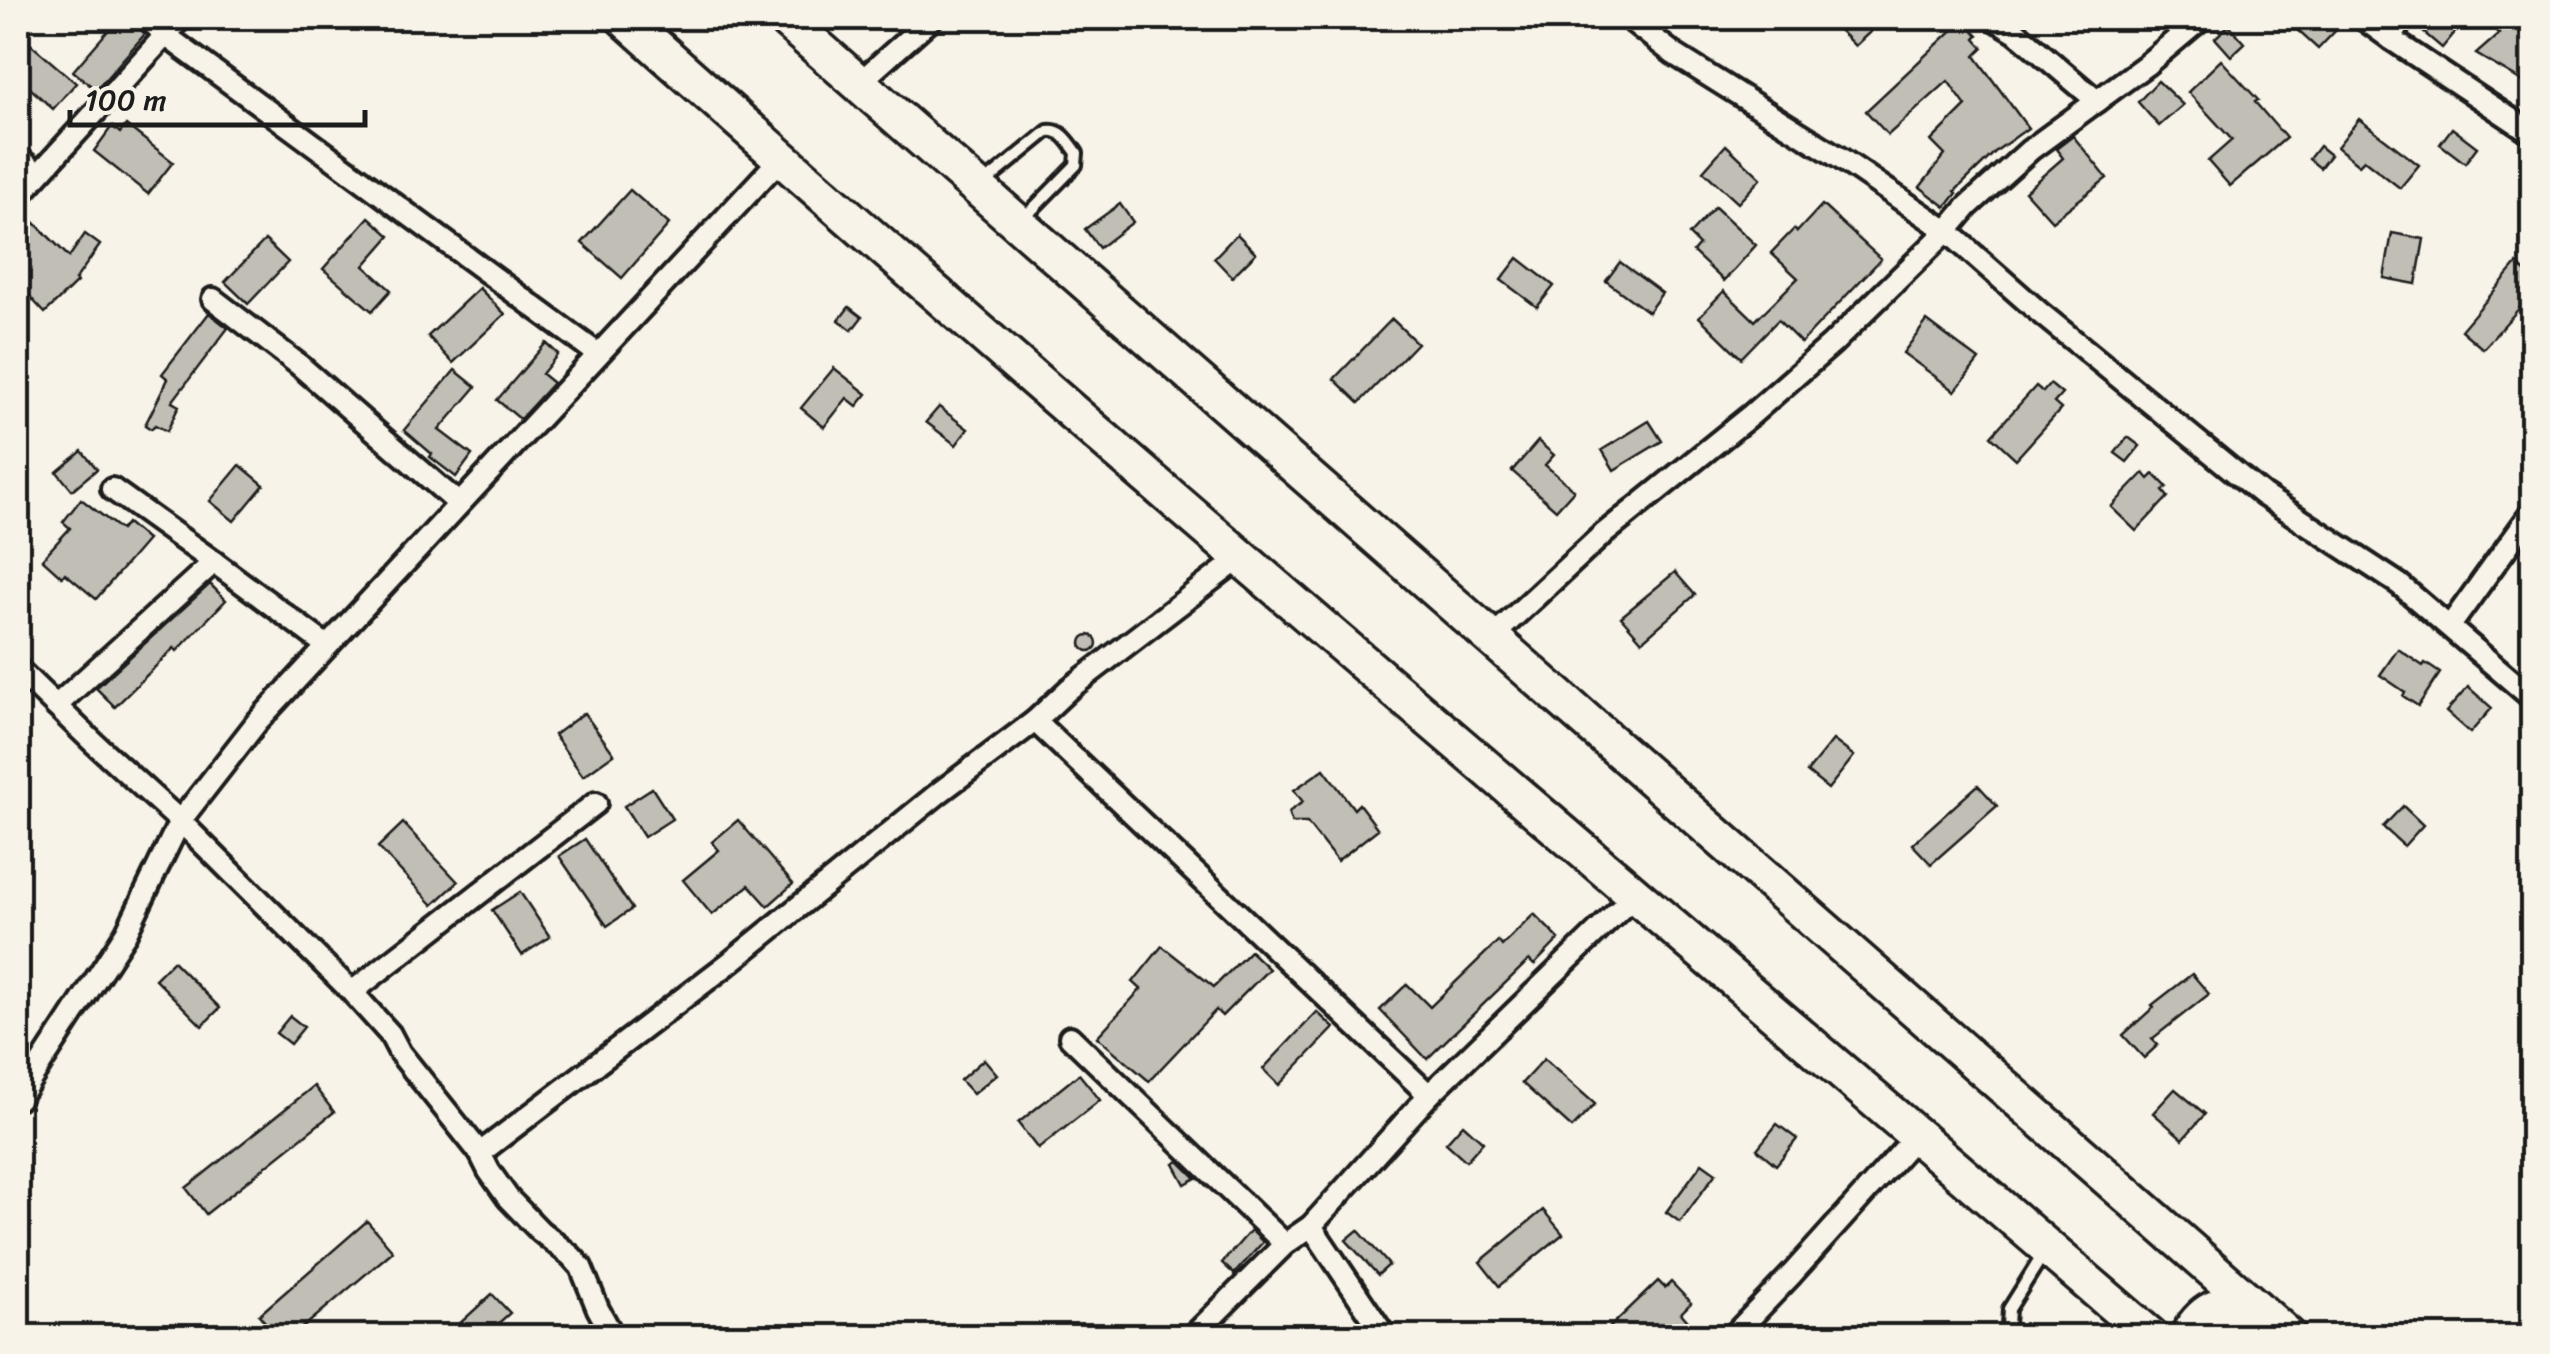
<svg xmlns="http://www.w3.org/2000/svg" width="2550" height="1354" viewBox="0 0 2550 1354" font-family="Sriracha,sans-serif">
<rect width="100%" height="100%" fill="#f7f3e8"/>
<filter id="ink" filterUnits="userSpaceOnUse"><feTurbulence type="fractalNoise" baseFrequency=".01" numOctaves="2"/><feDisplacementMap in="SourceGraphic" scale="20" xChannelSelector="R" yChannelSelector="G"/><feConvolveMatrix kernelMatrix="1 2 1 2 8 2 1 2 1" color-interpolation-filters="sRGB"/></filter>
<g filter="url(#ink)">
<g fill="#c0beb5" stroke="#1c1c1c" stroke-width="2.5">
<polygon points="119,18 134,18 138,27 145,34 96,90 73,71"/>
<polygon points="1827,18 1885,18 1855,46"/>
<polygon points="2306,18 2324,18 2337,29 2318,49 2296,29"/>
<polygon points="2417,18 2467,18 2442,48 2415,25"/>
<polygon points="2483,18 2532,18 2532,87 2476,54 2499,34"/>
<polygon points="1963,20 1978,36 1975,39 1983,48 1975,56 2028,128 1996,151 1955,191 1957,193 1946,207 1920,187 1945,155 1931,141 1966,106 1948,81 1888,135 1866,111"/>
<polygon points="2229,25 2245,43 2231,56 2215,38"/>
<polygon points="28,42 76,83 53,109 30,88 18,103 18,54"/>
<polygon points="2221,60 2258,100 2255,102 2286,138 2230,186 2208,161 2232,140 2188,92"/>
<polygon points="2158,81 2183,105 2159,126 2138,102"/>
<polygon points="2359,119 2419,165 2400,188 2364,160 2359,165 2337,147"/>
<polygon points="126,125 173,162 148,194 94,151 112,126 120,133"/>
<polygon points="2452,128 2477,147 2465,163 2440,144"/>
<polygon points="2073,136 2107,178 2052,221 2025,191 2063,158 2056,149"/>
<polygon points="1726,145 1761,178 1738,203 1703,171"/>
<polygon points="2319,146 2330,155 2320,168 2309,159"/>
<polygon points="630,190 669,224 622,278 582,243"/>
<polygon points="1120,204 1133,222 1099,248 1085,229"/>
<polygon points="1822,205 1881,259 1801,343 1778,320 1741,358 1699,317 1724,291 1755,321 1798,278 1771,253 1794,229 1797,232"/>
<polygon points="1715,207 1756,245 1724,281 1693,252 1699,245 1689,235"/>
<polygon points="27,215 69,257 85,234 100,245 75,280 77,282 45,313 18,284 18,225"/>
<polygon points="369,217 390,236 364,266 391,290 372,311 323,269"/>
<polygon points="2392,233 2424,239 2416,284 2384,278"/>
<polygon points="1237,234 1256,253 1232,277 1214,258"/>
<polygon points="265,240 288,262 248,304 225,282"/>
<polygon points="1518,258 1554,286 1537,307 1501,280"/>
<polygon points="1620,262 1662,293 1648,312 1606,281"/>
<polygon points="2517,264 2532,279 2532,313 2523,304 2483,349 2461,330"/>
<polygon points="479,288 505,314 453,363 428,336"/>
<polygon points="849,307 862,317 852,330 839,320"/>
<polygon points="209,313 228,328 172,402 179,406 167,431 155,425 151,429 145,425 168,379 162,374"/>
<polygon points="1392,319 1417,343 1359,403 1334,379"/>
<polygon points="1927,321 1979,360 1955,391 1903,353"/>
<polygon points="546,343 558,354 542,374 553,383 520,419 497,400"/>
<polygon points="834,368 867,394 857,406 847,398 824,427 801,408"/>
<polygon points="455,370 476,387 439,430 472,455 456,477 430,457 432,454 404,430"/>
<polygon points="2050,384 2062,394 2054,403 2061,409 2016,459 1991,436 2036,386 2043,392"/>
<polygon points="939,407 968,429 956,445 926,422"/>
<polygon points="1649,421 1662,441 1614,470 1602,450"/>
<polygon points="2128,437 2140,446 2127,462 2115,453"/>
<polygon points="1538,441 1554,455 1545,465 1574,490 1556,510 1512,471"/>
<polygon points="82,451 97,469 72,490 57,472"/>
<polygon points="240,465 264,485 234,521 210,501"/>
<polygon points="2144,473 2149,479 2154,474 2167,487 2163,491 2168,497 2136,531 2111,507"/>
<polygon points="81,499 121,530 127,523 147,540 96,599 65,573 62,577 42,559 70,528 63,522"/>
<polygon points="1675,572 1695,595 1642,641 1621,617"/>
<polygon points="210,584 226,600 177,651 174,648 115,707 96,688"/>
<circle cx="1089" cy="643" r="8"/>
<polygon points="2398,649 2423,666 2425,663 2440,673 2418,706 2403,696 2405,692 2380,675"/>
<polygon points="2468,687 2492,708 2470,733 2446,712"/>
<polygon points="584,713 614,754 583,776 554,735"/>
<polygon points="1833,740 1854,756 1828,789 1807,772"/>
<polygon points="1324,769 1354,809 1359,804 1378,829 1337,861 1307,823 1292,823 1289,815 1290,811 1303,802 1294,790"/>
<polygon points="1978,785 1997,806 1931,864 1912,844"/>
<polygon points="652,788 672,819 644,837 624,806"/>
<polygon points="2403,806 2423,825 2404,846 2383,827"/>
<polygon points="738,820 793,884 768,906 749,885 712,915 683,880 719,850 712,842"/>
<polygon points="403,823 458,882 433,905 378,847"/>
<polygon points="585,839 632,909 607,926 559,856"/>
<polygon points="520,892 550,937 522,955 492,910"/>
<polygon points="1534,914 1559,939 1534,965 1529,960 1427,1059 1380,1010 1407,984 1430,1007 1498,941 1502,946"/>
<polygon points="1162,946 1214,987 1250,951 1269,969 1222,1016 1216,1010 1149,1081 1097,1037 1141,989 1133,982"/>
<polygon points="173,961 220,1008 202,1026 155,979"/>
<polygon points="2192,974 2209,994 2152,1039 2158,1045 2144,1058 2123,1035 2154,1007 2152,1005"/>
<polygon points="1317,1012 1334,1028 1279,1085 1263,1069"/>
<polygon points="290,1016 304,1027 290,1044 276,1033"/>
<polygon points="984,1059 997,1074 973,1094 960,1080"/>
<polygon points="1544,1059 1595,1104 1572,1128 1522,1083"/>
<polygon points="1079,1074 1100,1100 1038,1149 1018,1123"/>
<polygon points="314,1086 334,1112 206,1214 186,1188"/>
<polygon points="2175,1089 2205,1114 2183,1139 2153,1113"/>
<polygon points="1463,1124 1483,1142 1466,1161 1446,1143"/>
<polygon points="1777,1124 1797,1139 1776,1165 1757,1149"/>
<polygon points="1179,1161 1196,1178 1185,1184 1174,1164"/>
<polygon points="1702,1163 1716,1173 1680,1222 1666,1212"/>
<polygon points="1543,1210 1563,1234 1499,1286 1480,1262"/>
<polygon points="367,1221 393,1251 293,1336 277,1336 259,1315"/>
<polygon points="1251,1230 1263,1242 1234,1274 1222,1263"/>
<polygon points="1358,1230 1389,1265 1378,1275 1346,1240"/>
<polygon points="1658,1281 1665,1288 1671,1282 1691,1303 1681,1313 1693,1327 1682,1336 1619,1336 1610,1327"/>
<polygon points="492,1294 510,1313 484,1336 446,1336"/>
</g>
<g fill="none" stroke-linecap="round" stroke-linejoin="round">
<g stroke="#1c1c1c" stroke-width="18">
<g id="lane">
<path d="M982 185 1048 131C1062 129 1069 142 1077 153L1076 165 1023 219"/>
<polyline points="2017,1336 2008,1325 2009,1309 2044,1253"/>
</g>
</g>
<g stroke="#1c1c1c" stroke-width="28">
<g id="street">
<polyline points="148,18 165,35 598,354"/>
<polyline points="1628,18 1674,54 1843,160 1947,231 2039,312 2263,495 2399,584 2532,698"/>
<polyline points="1993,18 2016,32 2097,101"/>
<polyline points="2362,18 2391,39 2532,133"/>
<polyline points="2391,39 2403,18"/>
<polyline points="859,83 932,18"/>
<polyline points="18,157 38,174"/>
<polyline points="18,197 181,18"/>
<polyline points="213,299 298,364 459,504"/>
<polyline points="112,489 214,562"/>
<polyline points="1240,558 1069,689 1035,721 1429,1095"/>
<polyline points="2450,626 2532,512"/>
<polyline points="1490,639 1601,536 1751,415 1832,344 1947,231 1968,206 2030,150 2146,65 2202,18"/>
<polyline points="18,669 93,742 180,821 352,992 390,1034 400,1053 480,1153"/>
<polyline points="56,706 214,562 327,646"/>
<polyline points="352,992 596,803"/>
<polyline points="1070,1037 1285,1244"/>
<polyline points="18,1099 126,933 180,821 257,722 781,158"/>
<polyline points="1311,1226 1385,1336"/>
<polyline points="613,1336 598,1309 581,1267 571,1256 540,1231 508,1198 489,1171 480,1153 728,964 940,792 1035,721"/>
<polyline points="1193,1336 1285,1244 1311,1226 1429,1095 1636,894"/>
<polyline points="1733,1336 1792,1274 1917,1135"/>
</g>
</g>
<g stroke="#1c1c1c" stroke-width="42">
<g id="highway">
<path d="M624 18C1125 466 1641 897 2150 1336"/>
<polyline points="784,18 2288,1336"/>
<path d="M2188 1336C2205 1306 2224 1301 2256 1308"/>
</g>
</g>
<use href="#lane" stroke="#f7f3e8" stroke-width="10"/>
<use href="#street" stroke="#f7f3e8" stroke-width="20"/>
<use href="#highway" stroke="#f7f3e8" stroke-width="35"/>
</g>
</g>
<rect width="2550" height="1354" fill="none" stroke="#f7f3e8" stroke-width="60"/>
<rect x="30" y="30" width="2490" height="1294" fill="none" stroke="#1c1c1c" stroke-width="4" filter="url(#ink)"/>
<path d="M70 110v15h295v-15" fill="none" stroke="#1c1c1c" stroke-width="5"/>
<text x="85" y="110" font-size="30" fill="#1c1c1c" stroke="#f7f3e8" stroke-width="8" paint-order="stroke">100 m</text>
</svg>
